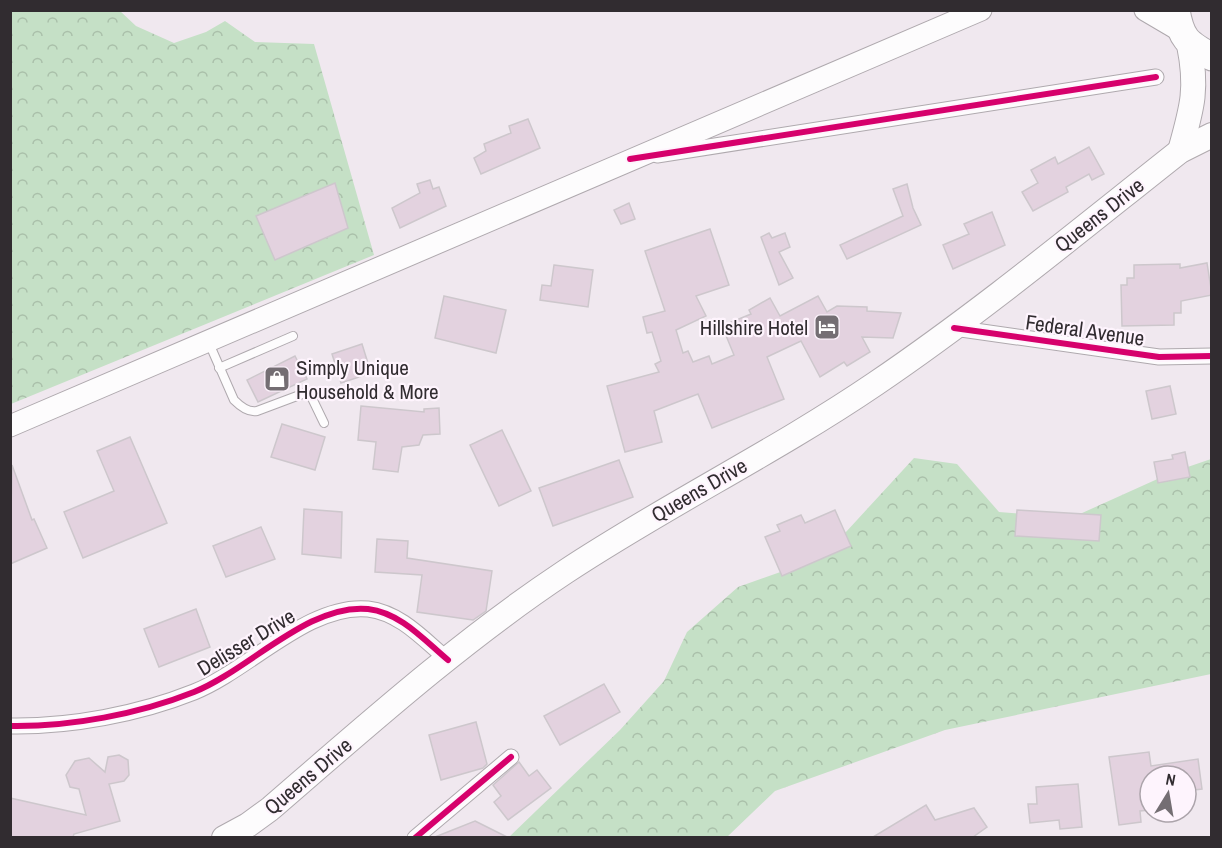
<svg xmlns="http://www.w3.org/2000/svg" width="1222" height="848" viewBox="0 0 1222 848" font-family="'Archivo Narrow',sans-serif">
<defs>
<pattern id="forest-crowns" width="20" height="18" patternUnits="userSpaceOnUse" patternTransform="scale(1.5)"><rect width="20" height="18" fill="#c5e0c6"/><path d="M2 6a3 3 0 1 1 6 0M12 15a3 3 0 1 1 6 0" fill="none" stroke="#aac0aa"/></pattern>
</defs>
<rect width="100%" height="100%" fill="#f0e8ef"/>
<g fill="url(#forest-crowns)">
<polygon points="11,11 120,11 136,26 174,43 206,32 225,21 255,42 314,44 374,255 11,404"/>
<polygon points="914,458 957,464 999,512 1071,518 1173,472 1211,459 1211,674 945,730 775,791 727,837 508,838 620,730 664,681 687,632 738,587 823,557"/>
</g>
<g fill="#e3d2df" stroke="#cdc7cc" stroke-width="1.5">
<polygon points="528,119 540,148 481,174 474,158 486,151 484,144 511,133 509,126"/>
<polygon points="1089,147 1104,174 1092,180 1089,174 1066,187 1068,192 1033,211 1022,192 1038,183 1031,170 1055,157 1058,164"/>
<polygon points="430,180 433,189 439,187 446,206 400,228 392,208 420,193 417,184"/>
<polygon points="335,183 348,228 275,260 256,216"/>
<polygon points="907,184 913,208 921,225 847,259 840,245 903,216 893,189"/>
<polygon points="629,203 635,219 621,224 614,210"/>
<polygon points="992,212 1005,245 953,269 943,245 969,234 964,224"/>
<polygon points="710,229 729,285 696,296 706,316 676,330 683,353 688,351 693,362 709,356 712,364 734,355 722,326 751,314 749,310 770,298 780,316 818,296 827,312 837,306 867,307 867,311 901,313 893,338 862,337 870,352 847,366 844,362 820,377 801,341 767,357 784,399 712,428 698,394 654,411 662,442 625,452 607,386 659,372 655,364 661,361 652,332 647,333 643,317 665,311 645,251"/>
<polygon points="769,233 772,238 785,233 790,247 779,252 793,278 779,285 761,237"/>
<polygon points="1207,263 1212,295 1181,301 1181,313 1174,313 1174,325 1122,326 1121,285 1127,285 1127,278 1134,278 1134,265 1180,264 1180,268"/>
<polygon points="554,265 593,270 588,307 540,300 542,285 551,286"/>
<polygon points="444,296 506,310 496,353 435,338"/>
<polygon points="362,344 371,373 341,383 332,354"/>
<polygon points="295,356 307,379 258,402 247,380"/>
<polygon points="1170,386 1176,414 1152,419 1146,391"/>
<polygon points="361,406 424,412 424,409 439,408 440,434 423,435 419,445 402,447 398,472 373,469 376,442 358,440"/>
<polygon points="282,424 325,437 315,470 271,457"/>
<polygon points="502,430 531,491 499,506 470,445"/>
<polygon points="130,437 167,523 83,558 64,512 114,491 97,451"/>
<polygon points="1185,452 1190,477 1158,483 1154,462 1173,459 1172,455"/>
<polygon points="619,460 633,497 553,526 539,488"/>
<polygon points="12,465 32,520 34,519 47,548 10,564"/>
<polygon points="304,509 342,512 341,558 302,554"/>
<polygon points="835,510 851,546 782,576 765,537 780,531 777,525 801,515 805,523"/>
<polygon points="1017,510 1101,515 1099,541 1015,536"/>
<polygon points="261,527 275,559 226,577 213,546"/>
<polygon points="377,539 408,541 407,558 492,571 486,611 473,620 417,612 422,575 375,572"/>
<polygon points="196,609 210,647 159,667 144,629"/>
<polygon points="604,684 620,712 560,745 544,716"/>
<polygon points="476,722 487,764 483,768 441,780 429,735"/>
<polygon points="1149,752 1151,766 1198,759 1202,789 1186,791 1186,776 1150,776 1150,810 1140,811 1141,822 1119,825 1109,757"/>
<polygon points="119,755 128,760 129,775 124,781 109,784 120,821 74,834 73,837 10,837 10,798 86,815 79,789 70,787 66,775 75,761 89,758 105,772 108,757"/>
<polygon points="519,762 529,776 537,770 551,788 508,820 494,802 501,796 493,785"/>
<polygon points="1078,784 1082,827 1060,829 1059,820 1030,823 1028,804 1037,804 1036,787"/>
<polygon points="926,805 935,820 974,808 987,827 973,837 873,837"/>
<polygon points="475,821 507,837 435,837"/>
</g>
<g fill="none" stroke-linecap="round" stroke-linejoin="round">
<g stroke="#afa9ae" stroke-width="10">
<g id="lane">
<path d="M209 343 234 400C240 406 248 413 257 411L305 393 310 394 324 423"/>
<polyline points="219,368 293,336"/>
</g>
</g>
<g stroke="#afa9ae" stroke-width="17">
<g id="street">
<polyline points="657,155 1156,77"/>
<polyline points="954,328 1159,357 1212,356"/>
<path d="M10 726C70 727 139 714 194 692 249 670 309 603 368 609 401 613 424 640 448 660"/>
<polyline points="415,838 511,757"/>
</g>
</g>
<g stroke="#afa9ae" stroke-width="23">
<g id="secondary">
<polyline points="1145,10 1179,30"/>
<polyline points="10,426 981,10"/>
</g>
</g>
<g stroke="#afa9ae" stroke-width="26">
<g id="primary">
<path d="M1180 151C1192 108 1198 89 1189 45"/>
<path d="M224 838 248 825 270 809C365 727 461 641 565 572 666 505 775 452 875 384 981 312 1080 230 1180 151L1212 135"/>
</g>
</g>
<g stroke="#afa9ae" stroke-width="29">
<path id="highway" d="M1176 10C1181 39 1187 43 1212 57"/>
</g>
<use href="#lane" stroke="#fdfcfd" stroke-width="8"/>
<use href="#street" stroke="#fdfcfd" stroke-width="15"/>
<use href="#secondary" stroke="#fdfcfd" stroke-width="21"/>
<use href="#primary" stroke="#fdfcfd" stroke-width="24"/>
<use href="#highway" stroke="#fdfcfd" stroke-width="27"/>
<g stroke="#fef4fd" stroke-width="10">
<g id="cycleway">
<polyline points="630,159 1156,77"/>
<polyline points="954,328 1159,357 1212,356"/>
<path d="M10 726C70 727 139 714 194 692 249 670 309 603 368 609 401 613 424 640 448 660"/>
<polyline points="415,838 511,757"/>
</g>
</g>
<use href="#cycleway" stroke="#d6006c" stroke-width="6"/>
</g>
<defs>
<g id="hotel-square" transform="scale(1.35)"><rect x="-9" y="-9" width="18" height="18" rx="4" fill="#746e73" stroke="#fef4fd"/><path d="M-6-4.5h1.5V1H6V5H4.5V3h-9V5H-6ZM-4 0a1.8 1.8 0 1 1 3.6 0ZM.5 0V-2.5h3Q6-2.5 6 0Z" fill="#fff"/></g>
<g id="shop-square" transform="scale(1.35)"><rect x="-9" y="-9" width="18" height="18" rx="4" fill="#746e73" stroke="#fef4fd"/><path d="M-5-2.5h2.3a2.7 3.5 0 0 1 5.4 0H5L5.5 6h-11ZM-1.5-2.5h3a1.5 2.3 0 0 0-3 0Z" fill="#fff"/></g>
</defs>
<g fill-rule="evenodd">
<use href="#hotel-square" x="827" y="327"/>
<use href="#shop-square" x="277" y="379"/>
</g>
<g text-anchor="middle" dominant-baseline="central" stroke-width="4.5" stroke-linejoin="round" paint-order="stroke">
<g font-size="21" fill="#312c30" stroke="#fef4fd">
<text transform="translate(1099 215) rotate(-38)">Queens Drive</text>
<text transform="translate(1085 330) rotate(8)">Federal Avenue</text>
<text transform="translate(699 490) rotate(-30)">Queens Drive</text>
<text transform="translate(246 642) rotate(-31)">Delisser Drive</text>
<text transform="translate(308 776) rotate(-40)">Queens Drive</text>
</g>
<g font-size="21" fill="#312c30" stroke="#fef4fd" text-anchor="end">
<text x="808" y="327">Hillshire Hotel</text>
<text x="296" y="367" text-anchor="start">Simply Unique<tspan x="296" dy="24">Household &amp; More</tspan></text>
</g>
</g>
<rect width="1222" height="848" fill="none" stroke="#312c30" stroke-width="24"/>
<g transform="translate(1168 794) rotate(11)"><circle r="28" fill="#fef4fd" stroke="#aca4ab" stroke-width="1.5"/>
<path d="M0-4.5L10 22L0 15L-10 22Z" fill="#746e73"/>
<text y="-9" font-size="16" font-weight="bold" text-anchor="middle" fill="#312c30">N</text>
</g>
</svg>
